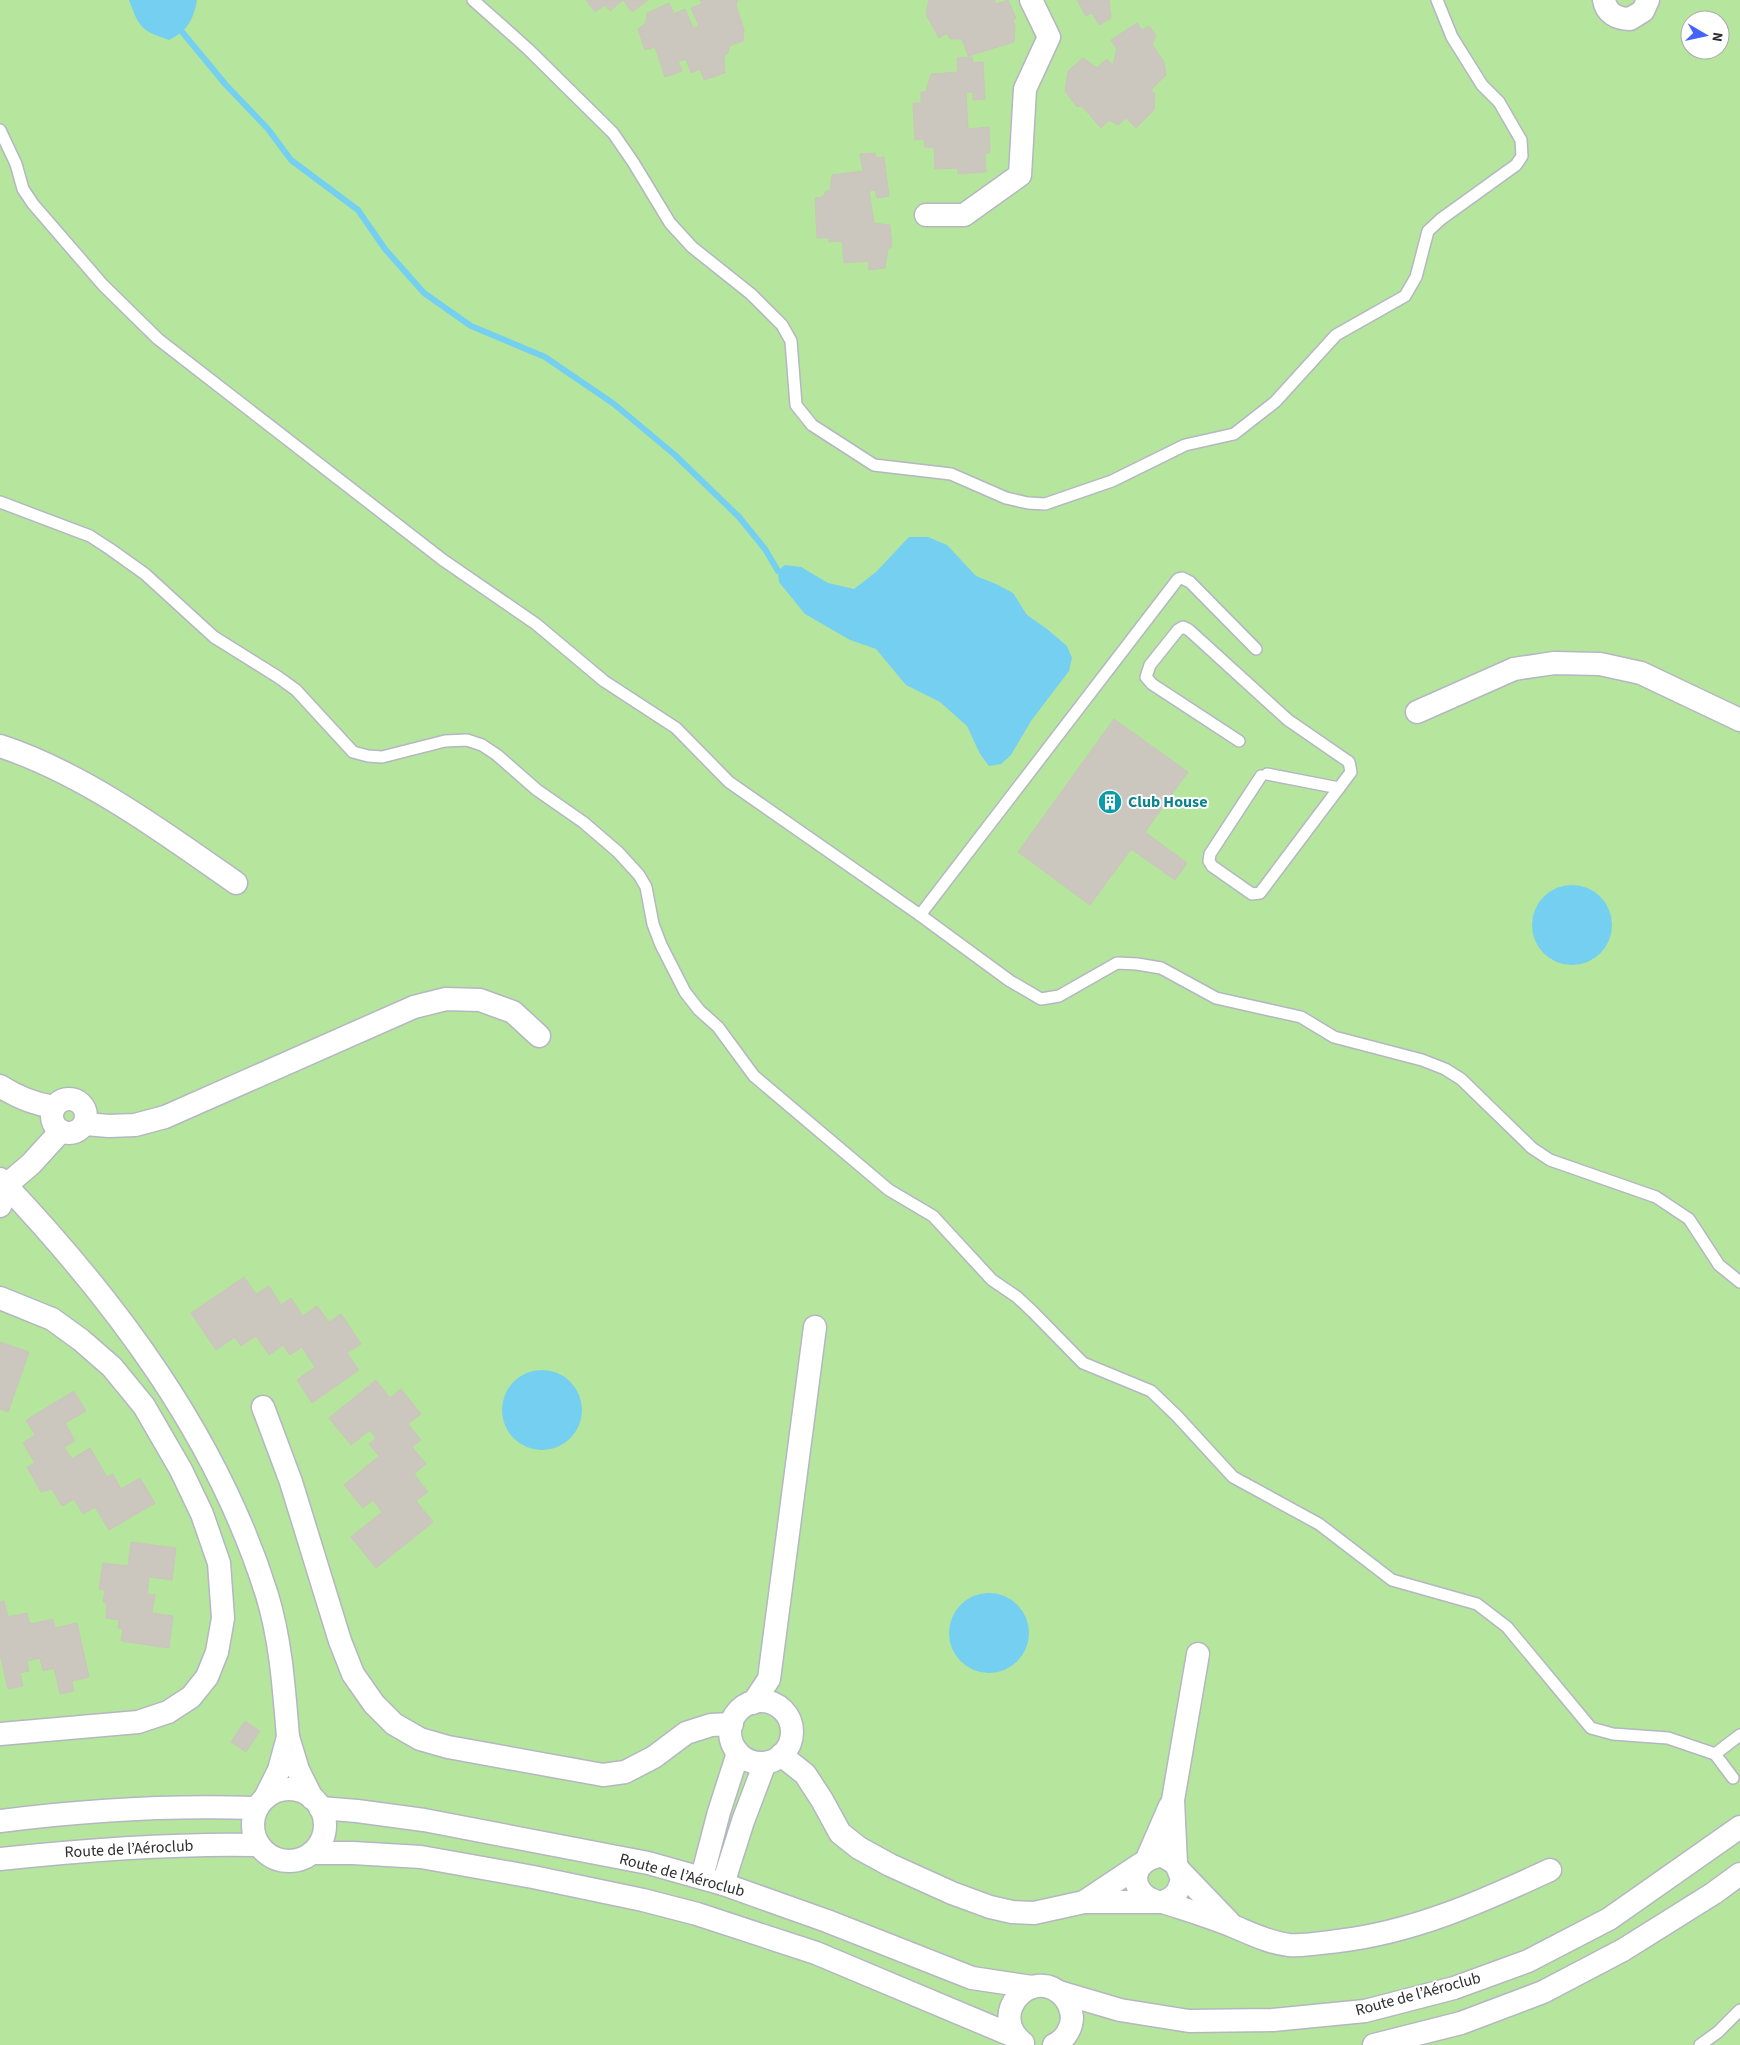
<svg xmlns="http://www.w3.org/2000/svg" width="1740" height="2045" viewBox="0 0 1740 2045" font-family="'Source Sans 3',sans-serif">
<rect width="100%" height="100%" fill="#efe9e1"/>
<path fill="#b6e59e" fill-rule="evenodd" d="M0 0H1740V2045H0ZM1690 20H1720V50H1690Z"/>
<g fill="#75cff0">
<path d="M129 0H197C193 21 187 31 169 40 141 31 139 27 129 0Z"/>
<polygon points="909,537 928,537 947,545 976,576 996,584 1013,593 1027,615 1047,629 1067,646 1072,658 1069,671 1031,721 1011,755 1001,764 989,766 980,754 967,726 940,702 906,685 876,649 850,640 805,614 779,582 778,571 785,565 801,567 828,583 854,589 876,572"/>
<circle cx="1572" cy="925" r="40"/>
<circle cx="542" cy="1410" r="40"/>
<circle cx="989" cy="1633" r="40"/>
</g>
<g fill="none" stroke-linecap="round" stroke-linejoin="round">
<polyline stroke="#75cff0" stroke-width="6" points="183,33 226,85 268,129 291,160 358,210 385,249 424,293 471,326 545,357 614,404 675,455 739,517 765,549 778,571"/>
</g>
<g fill="#cbc7bf" stroke="#cbc5ba">
<polygon points="586,0 648,0 632,12 623,0 610,11 605,5 595,12"/>
<polygon points="700,0 738,0 736,5 744,30 743,41 729,46 728,53 724,56 725,73 704,80 700,69 691,73 686,59 678,61 682,71 665,77 655,47 645,50 638,29 646,23 647,13 669,3 674,14 685,9 693,28 699,26 691,8 702,4"/>
<polygon points="929,0 994,0 996,4 1008,0 1016,18 1013,20 1015,26 1014,42 968,56 962,39 950,39 947,33 939,38 926,14"/>
<polygon points="1077,0 1109,0 1111,18 1099,25 1092,13 1086,16"/>
<polygon points="1137,23 1142,30 1149,26 1156,36 1152,44 1164,62 1166,75 1151,90 1155,94 1154,110 1136,128 1126,118 1118,125 1109,120 1101,128 1082,106 1077,107 1065,91 1068,71 1083,58 1097,68 1107,59 1113,65 1117,49 1111,40"/>
<polygon points="972,57 973,63 983,62 985,99 973,100 973,92 966,92 968,129 989,127 990,152 985,154 986,172 958,174 958,168 935,169 934,147 925,147 924,139 915,140 913,103 921,103 921,92 926,92 931,74 958,72 957,58"/>
<polygon points="875,153 876,158 884,157 889,196 877,198 875,190 869,191 874,223 890,225 892,247 888,249 885,268 869,270 868,261 844,263 842,241 829,242 829,238 817,238 815,198 823,197 826,191 830,191 832,175 863,171 860,154"/>
<polygon points="1114,719 1188,772 1145,832 1187,863 1175,880 1131,849 1090,905 1018,852"/>
<polygon points="244,1277 256,1294 269,1286 281,1305 291,1298 303,1316 317,1306 329,1322 341,1314 361,1344 347,1353 359,1370 312,1403 297,1380 315,1367 302,1347 290,1355 283,1345 269,1355 256,1336 241,1346 235,1337 216,1350 191,1313"/>
<polygon points="0,1342 29,1352 8,1412 0,1409"/>
<polygon points="376,1380 390,1398 401,1389 421,1414 408,1424 421,1440 412,1447 426,1464 414,1474 428,1492 416,1501 433,1522 376,1568 351,1537 382,1512 373,1500 363,1508 344,1485 379,1456 369,1444 376,1438 370,1430 351,1445 329,1418"/>
<polygon points="74,1391 86,1411 65,1423 75,1441 64,1447 72,1459 90,1448 107,1477 113,1474 121,1489 140,1478 155,1503 109,1530 95,1507 83,1514 74,1499 62,1506 52,1489 41,1492 27,1467 35,1463 23,1443 35,1435 26,1420"/>
<polygon points="131,1542 176,1548 172,1580 149,1577 147,1594 155,1595 152,1613 173,1616 169,1648 121,1641 123,1629 118,1628 119,1620 106,1618 107,1603 103,1602 105,1590 99,1589 103,1563 128,1566"/>
<polygon points="4,1601 8,1617 27,1613 30,1624 53,1619 55,1628 77,1623 89,1677 72,1681 74,1691 60,1694 54,1668 43,1671 40,1658 27,1661 29,1671 20,1673 23,1686 8,1689 0,1654 0,1602"/>
<polygon points="245,1721 260,1731 246,1752 231,1742"/>
</g>
<g fill="none" stroke-linecap="round" stroke-linejoin="round">
<g stroke="#b4b7c1" stroke-width="14">
<g id="lane">
<polyline points="473,0 528,49 613,133 633,162 670,223 692,247 751,294 782,325 791,341 796,405 812,425 874,465 951,474 1006,498 1028,503 1045,504 1112,481 1185,445 1234,434 1275,402 1336,335 1405,296 1416,277 1428,231 1441,219 1516,165 1522,156 1521,140 1499,102 1482,85 1452,37 1437,0"/>
<polyline points="0,130 16,164 23,189 33,204 103,285 158,339 443,560 536,624 604,681 676,728 729,782 920,915 1010,981 1041,999 1059,996 1117,963 1137,964 1161,968 1216,998 1301,1017 1334,1037 1422,1060 1445,1069 1461,1079 1532,1148 1550,1160 1656,1197 1689,1219 1719,1265 1740,1282"/>
<polyline points="0,502 90,536 110,549 145,574 214,637 278,677 296,690 353,752 368,756 382,757 445,741 467,740 482,745 497,755 537,790 583,822 618,852 639,875 646,887 653,924 661,945 685,992 699,1010 718,1027 754,1076 889,1190 933,1216 992,1280 1017,1297 1033,1312 1083,1363 1151,1391 1177,1416 1233,1477 1319,1524 1392,1580 1477,1604 1507,1627 1591,1728 1613,1734 1668,1738 1715,1754 1733,1778"/>
<polyline points="1239,741 1152,684 1146,677 1150,665 1178,630 1183,627 1189,630 1288,720 1349,762 1351,772 1260,893 1252,894 1212,866 1209,861 1210,854 1261,776"/>
<polyline points="1267,774 1339,788"/>
<polyline points="920,915 1178,579 1182,578 1190,582 1256,649"/>
<polyline points="1715,1754 1740,1735"/>
<polyline points="1700,2045 1718,2032 1740,2010"/>
</g>
</g>
<g stroke="#b4b7c1" stroke-width="25">
<g id="street">
<path d="M1604 0C1606 13 1617 19 1630 19L1643 11 1648 0"/>
<polyline points="926,215 964,215 1020,175 1025,89 1049,37 1031,0"/>
<polyline points="1417,712 1514,669 1554,663 1600,664 1641,673 1740,720"/>
<path d="M0 746C83 773 165 833 236 883"/>
<path d="M0 1086C17 1097 34 1104 54 1107"/>
<circle cx="69" cy="1116" r="17"/>
<polyline points="85,1124 109,1126 135,1125 165,1117 414,1007 446,999 480,1000 513,1012 539,1036"/>
<path d="M0 1179C114 1299 217 1435 267 1595 281 1641 284 1689 288 1737"/>
<polyline points="0,1206 11,1181 31,1164 61,1131"/>
<polyline points="0,1298 52,1319 81,1340 112,1367 144,1406 181,1470 202,1514 219,1563 223,1618 217,1652 207,1677 191,1697 168,1712 138,1722 0,1734"/>
<polyline points="263,1407 291,1482 340,1641 353,1674 374,1704 394,1724 420,1739 448,1747 603,1775 625,1772 654,1757 686,1733 711,1725 732,1724"/>
<circle cx="761" cy="1732" r="31"/>
<polyline points="753,1703 769,1679 815,1327"/>
<path d="M781 1755 805 1774 822 1800 840 1833 859 1848 890 1865 952 1893 990 1907 1012 1912 1034 1913 1084 1902H1163C1175 1898 1179 1891 1182 1879L1176 1864 1163 1856C1132 1857 1126 1891 1155 1901"/>
<circle cx="289" cy="1825" r="36"/>
<polyline points="265,1798 279,1770 288,1737 298,1770 312,1798"/>
<polyline points="320,1808 357,1811 424,1820 648,1863 723,1884 827,1921 972,1978 1032,1987"/>
<path d="M0 1821C85 1810 172 1805 257 1808"/>
<polyline points="312,1853 353,1853 421,1857 533,1877 643,1900 697,1914 816,1953 1016,2037"/>
<path d="M0 1859C85 1850 172 1843 258 1845"/>
<polyline points="1147,1859 1170,1806"/>
<polyline points="1176,1864 1173,1800 1198,1654"/>
<polyline points="1180,1871 1229,1922"/>
<polyline points="702,1877 719,1812 738,1753"/>
<polyline points="723,1884 743,1821 765,1763"/>
<polyline points="1084,1902 1141,1864"/>
<path d="M1163 1902C1187 1910 1211 1917 1235 1927 1252 1934 1270 1943 1289 1945 1305 1946 1322 1943 1338 1941 1414 1932 1481 1902 1550 1870"/>
<polyline points="1059,1992 1120,2010 1189,2021 1273,2020 1365,2011 1454,1988 1528,1961 1609,1919 1740,1827"/>
<path d="M1023 2043C986 2014 1033 1964 1063 1996 1068 2001 1071 2009 1072 2017 1072 2028 1065 2040 1054 2045"/>
<polyline points="1374,2045 1461,2023 1543,1992 1623,1950 1714,1893 1740,1874"/>
</g>
</g>
<use href="#lane" stroke="#fff" stroke-width="11"/>
<use href="#street" stroke="#fff" stroke-width="22"/>
</g>
<defs>
<g id="building-disc" transform="scale(1.25)"><circle r="9.5" fill="#0f9aa8" stroke="#fff"/><path d="M-4-6H4V6H1V3H-1V6H-4ZM-2.5-4.3h1.7v1.8h-1.7ZM.8-4.3h1.7v1.8H.8ZM-2.5-1h1.7V.8h-1.7ZM.8-1h1.7V.8H.8Z" fill="#fff"/></g>
</defs>
<g fill-rule="evenodd">
<use href="#building-disc" x="1110" y="802"/>
</g>
<g text-anchor="middle" dominant-baseline="central" stroke-width="4" stroke-linejoin="round" paint-order="stroke">
<g font-size="16" font-weight="bold" fill="#0d838f" stroke="#fff" text-anchor="start">
<text x="1128" y="802">Club House</text>
</g>
<g font-size="16" fill="#2e2e2e" stroke="#fff">
<text transform="translate(129 1849) rotate(-3)">Route de l’Aéroclub</text>
<text transform="translate(682 1875) rotate(15)">Route de l’Aéroclub</text>
<text transform="translate(1418 1994) rotate(-15)">Route de l’Aéroclub</text>
</g>
</g>
<g transform="translate(1705 35) rotate(99)"><circle r="24" fill="#ffffff" stroke="#ababab"/>
<path d="M0-4L9 19L0 12L-9 19Z" fill="#4264fb"/>
<text y="-8" font-size="14" font-weight="bold" text-anchor="middle" fill="#2e2e2e">N</text>
</g>
</svg>
